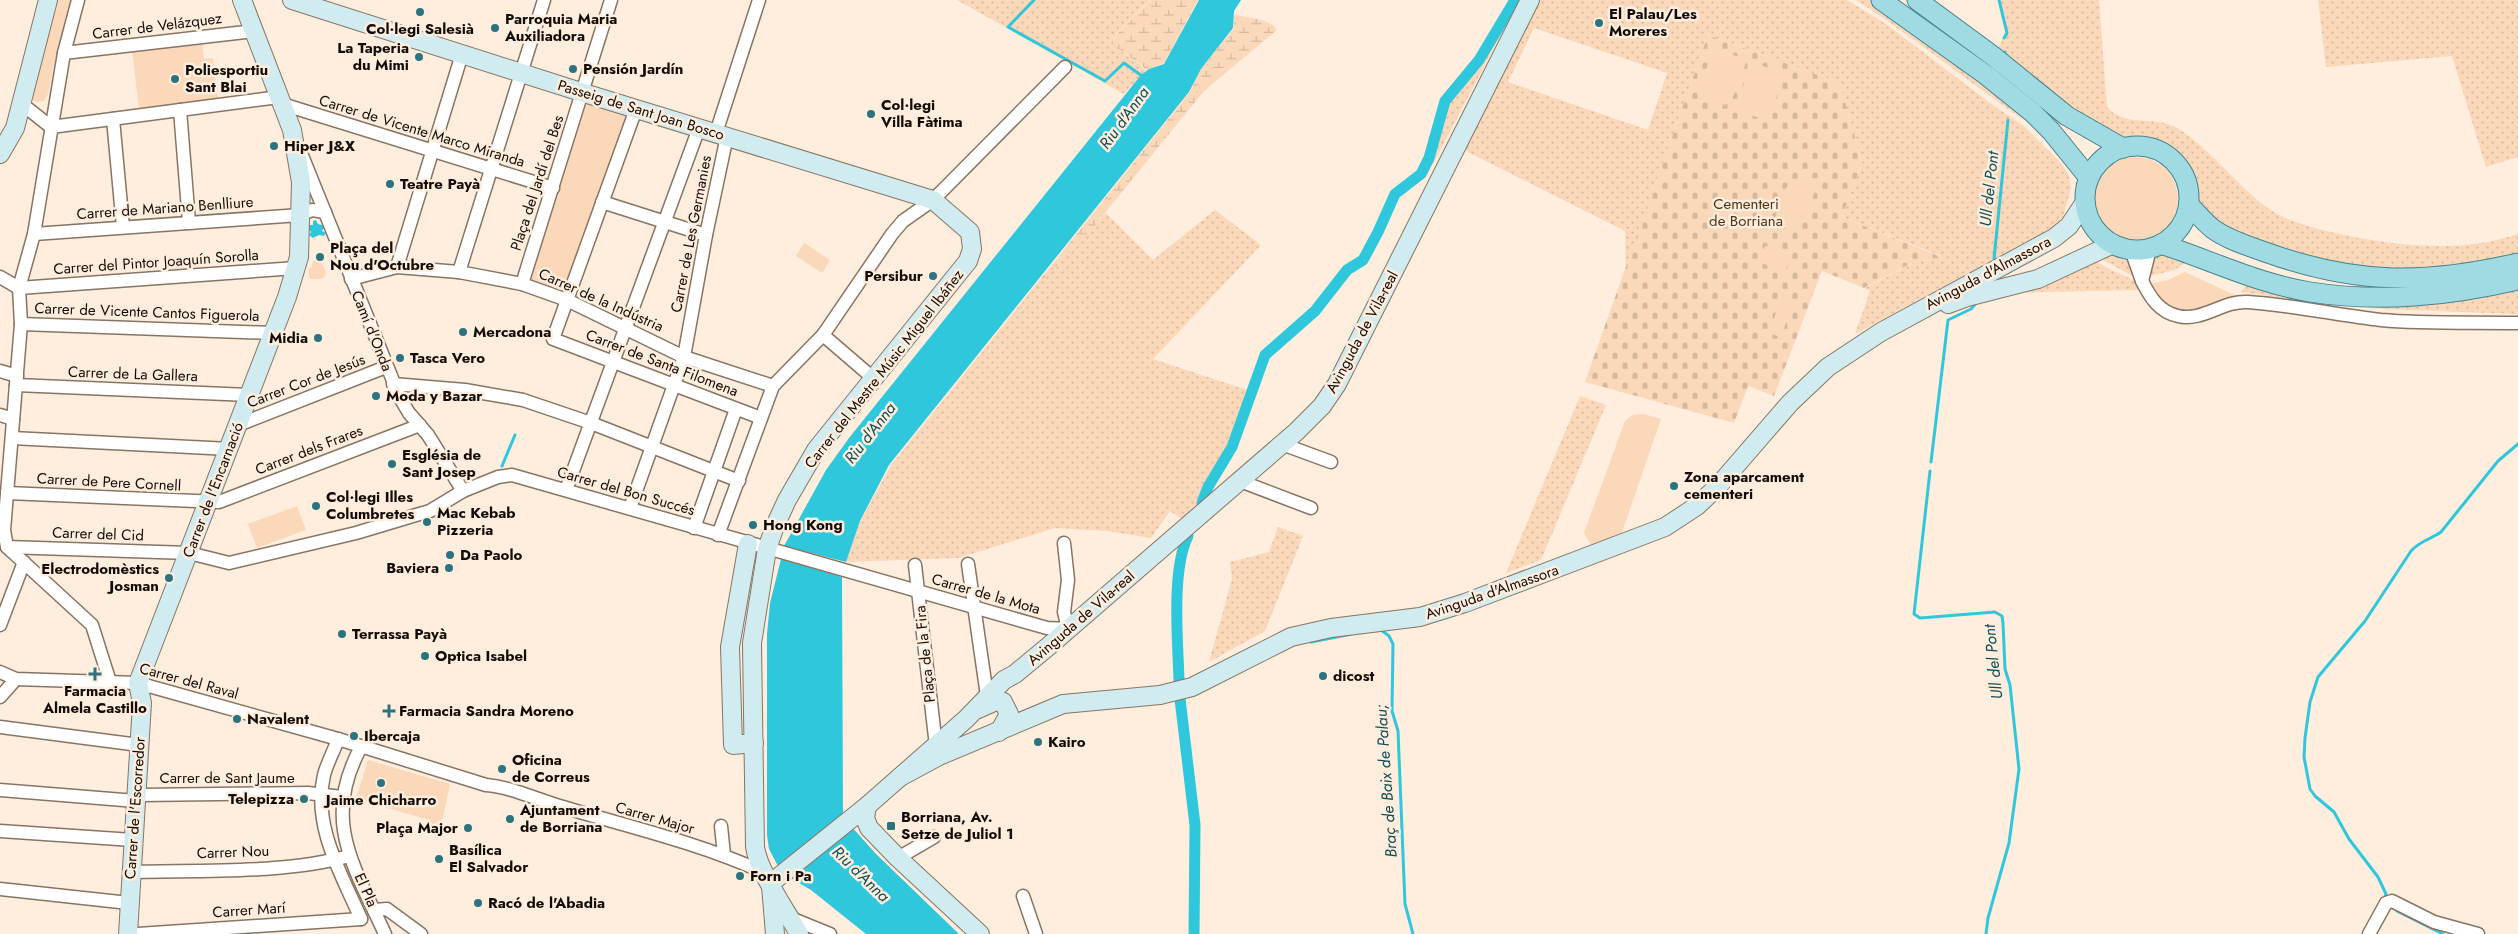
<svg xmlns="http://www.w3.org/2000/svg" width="2518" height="934" viewBox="0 0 2518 934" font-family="Jost,sans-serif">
<defs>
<pattern id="grass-dots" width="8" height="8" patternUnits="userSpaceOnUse" patternTransform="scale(1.25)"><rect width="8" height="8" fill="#fbd8b9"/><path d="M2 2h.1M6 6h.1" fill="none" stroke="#d6b89e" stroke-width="1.8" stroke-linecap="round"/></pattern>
<pattern id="wetland-marsh" width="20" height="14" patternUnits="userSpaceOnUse" patternTransform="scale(1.25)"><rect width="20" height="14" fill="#fbd8b9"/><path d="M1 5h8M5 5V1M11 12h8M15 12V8" fill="none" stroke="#d6b89e"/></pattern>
<pattern id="cemetery-stones" width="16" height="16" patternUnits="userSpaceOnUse" patternTransform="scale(1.25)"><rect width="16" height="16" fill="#fbd8b9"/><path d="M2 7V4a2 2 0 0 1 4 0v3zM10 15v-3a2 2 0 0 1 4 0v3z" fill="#d6b89e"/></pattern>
</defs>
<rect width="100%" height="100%" fill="#ffeddd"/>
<g fill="url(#grass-dots)" fill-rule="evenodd">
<path d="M957 0H1150L1117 33 1113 41C1118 52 1136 60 1146 70L1124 94Z"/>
<polygon points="1515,0 1519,0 1426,177 1421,174 1429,158 1445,101 1479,60"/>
<path d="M1535 0H1847L1886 24 1990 103 2024 126 2062 164 2069 176 2071 188 2063 217 2050 229 1855 334 1870 291 1865 288 1913 263 1941 256 1842 217 1862 163 1840 83 1708 35 1626 268 1625 231 1462 149ZM1534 28 1667 73 1648 130 1508 82Z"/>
<path d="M1856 0H1870L1918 32 2026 117 2024 120C1967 81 1914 37 1856 0Z"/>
<path d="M1998 0H2099L2107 107C2124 128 2156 115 2177 128 2207 146 2236 184 2265 206 2284 221 2312 227 2335 233 2395 246 2459 254 2518 234V254L2434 271 2354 268 2252 240 2210 218 2199 202 2190 173 2176 154 2153 142 2121 138 2089 122 1997 50 2006 33Z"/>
<polygon points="2318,0 2518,0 2518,157 2486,167 2452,56 2326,67"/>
<polygon points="1215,210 1261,245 1153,359 1250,391 1226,458 1201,499 1182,519 1170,511 1151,538 1107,531 1055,528 958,558 846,562 859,524 891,465 1030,292 1106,213 1153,260"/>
<polygon points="2102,253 2129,256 2136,278 2094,255"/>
<polygon points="2162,253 2190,259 2175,270 2145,277 2150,255"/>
<polygon points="2090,257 2107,268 2138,282 2141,290 2002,293"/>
<polygon points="2246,285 2286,295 2285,298 2241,292"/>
<polygon points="2518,286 2518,314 2382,309 2384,305"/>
<polygon points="1580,396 1606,405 1541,560 1506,573"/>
<polygon points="1278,527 1303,536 1265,631 1209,662 1232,579 1230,562 1269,552"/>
</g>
<g fill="url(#wetland-marsh)">
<path d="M1151 0H1198L1164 63 1147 70C1137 61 1118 51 1113 42L1117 34Z"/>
<path d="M1234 15C1245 17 1271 19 1277 30L1204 91 1087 235 1031 291 1190 92 1201 69 1234 28Z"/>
</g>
<polygon fill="url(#cemetery-stones)" points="1708,35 1840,83 1862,163 1842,217 1941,257 1912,263 1864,288 1822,271 1774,396 1748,386 1734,423 1585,382"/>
<g fill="#fbd8b9">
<polygon points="55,0 74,0 59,43 48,94 44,101 36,102 30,97"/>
<polygon points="202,42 204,59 213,58 218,99 139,109 132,50"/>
<polygon points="1714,48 1747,60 1732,99 1725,105 1697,94"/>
<polygon points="1752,62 1785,74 1768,121 1740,111 1737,102"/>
<polygon points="587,103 628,116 562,296 530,283"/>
<circle cx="2136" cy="199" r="42"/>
<polygon points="1820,178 1799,233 1773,224 1785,189 1795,179"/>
<polygon points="804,243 830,260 822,273 796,256"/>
<polygon points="1765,246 1791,255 1785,272 1759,262"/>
<path d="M316 260 321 261C323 267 330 274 322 279H310L308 269 312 267 313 262Z"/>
<path d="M2185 272 2239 297C2216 304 2181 324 2160 301 2156 296 2153 289 2150 284L2168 280Z"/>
<polygon points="1781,298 1793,302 1781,337 1769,333"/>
<polygon points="1644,414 1661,419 1619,541 1597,549 1591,545 1584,533 1625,421 1632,415"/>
<polygon points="297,506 306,530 257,548 248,524"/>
<polygon points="368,760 450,784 443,818 431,828 426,819 356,799"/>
</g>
<g fill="#2fc7dc">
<polygon points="1199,0 1241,0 1234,11 1233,28 1201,69 1189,92 889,465 860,521 846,562 784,546 826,470 849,438 1141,75 1149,69 1164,64"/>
<polygon points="316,220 318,224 325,226 322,231 326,233 324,236 319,235 313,238 309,235 311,232 308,228 309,225 313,225 313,221"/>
<polygon points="781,559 842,577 843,815 779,868 769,849 767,835 767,634 770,603"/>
<polygon points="851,826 876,854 959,934 866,934 811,890 789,877"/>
</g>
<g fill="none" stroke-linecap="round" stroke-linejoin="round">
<g stroke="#2fc7dc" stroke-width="3">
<polyline points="1034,0 1008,27 1105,81 1124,63 1142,76 1142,80"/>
<polyline points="1999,0 2007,33 2004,38"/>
<polyline points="2005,53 2005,52"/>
<polyline points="1994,259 2008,120"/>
<polyline points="1931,462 1948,320 1971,309 1979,300"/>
<polyline points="502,466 515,435"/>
<polyline points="1930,471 1914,614 1920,618 1995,612 2002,616 2003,623 2005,669 2010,685 2019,769 2009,843 1988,918 1986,934"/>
<polyline points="1381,630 1389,636 1393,644 1392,711 1398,731 1405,904 1413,934"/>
<polyline points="1311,642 1352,634"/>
<path d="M2383 901 2386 894 2378 877 2349 839 2334 812 2315 796 2310 789 2304 757 2305 738 2310 702 2318 677 2365 621 2411 551C2420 541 2431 539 2441 532L2498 461 2518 444"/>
<polyline points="2397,911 2443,934"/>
</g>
<g stroke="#2fc7dc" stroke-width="11">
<polyline points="1202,503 1208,487 1232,447 1265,355 1315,311 1347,270 1363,260 1378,232 1395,194 1421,174 1429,158 1445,101 1479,60 1515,0"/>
<path d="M1179 681C1178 642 1171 570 1188 536"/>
<polyline points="1180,699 1195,825 1194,934"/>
</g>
<g stroke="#887462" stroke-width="15">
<g id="street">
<polyline points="78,0 64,53 34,234 19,288 21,324 4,530 7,547 92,625 110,682"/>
<polyline points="64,53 254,31"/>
<polyline points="22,104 51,127"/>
<polyline points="282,104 553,188"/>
<polyline points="636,109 553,339 761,418"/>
<polyline points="180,110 189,222"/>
<polyline points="113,119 123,227"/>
<polyline points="51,127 279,97"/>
<polyline points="716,133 759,0"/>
<polyline points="301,153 400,398 409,413 428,435 463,491"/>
<polyline points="602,202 706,235"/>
<polyline points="34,234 300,215 312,210 325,212"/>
<polyline points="2131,250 2142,281 2150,249"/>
<polyline points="397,267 462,54"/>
<polyline points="459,272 544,0"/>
<polyline points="0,277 19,288 296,268"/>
<polyline points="351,279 397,267 459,272 522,284 567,300 684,357 773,386"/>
<path d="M2142 281C2150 297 2159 312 2178 316 2202 322 2224 300 2248 302 2293 305 2337 315 2381 320 2426 324 2473 322 2518 323"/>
<polyline points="522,284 611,0"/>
<polyline points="21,324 272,333"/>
<polyline points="823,335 873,378"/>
<polyline points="0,371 17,376"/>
<polyline points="393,384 465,390 523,400 591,423 739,481"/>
<polyline points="16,385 249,395"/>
<polyline points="0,415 13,419"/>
<polyline points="238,425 386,367"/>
<polyline points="12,438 230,449"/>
<polyline points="1282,444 1331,462"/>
<polyline points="1240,481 1311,508"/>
<polyline points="566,490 699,128"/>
<polyline points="7,493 219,502 420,425"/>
<polyline points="630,508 684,357 706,235 727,136"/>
<polyline points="694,528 736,409"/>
<polyline points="718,535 773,386 823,335 892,234 903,221 933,200 1065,67"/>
<polyline points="7,547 189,553 229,563 356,533 416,515 430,511 463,491 498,477 512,475 1047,628 1068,629 1064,612 1068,580 1064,543"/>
<polyline points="968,564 987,696"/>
<polyline points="915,565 936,746"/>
<polyline points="0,625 24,562"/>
<path d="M0 672 16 679 138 683 338 739 486 785C512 787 537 800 563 807 630 827 699 843 763 872"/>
<polyline points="0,697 16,679"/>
<polyline points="0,727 139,745"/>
<path d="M338 739C334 751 327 763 324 775 312 826 342 875 361 919"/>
<path d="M361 747C321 820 354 866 385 934"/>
<polyline points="0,790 136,801 141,795 308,793 342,797"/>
<polyline points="721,826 724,855"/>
<polyline points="0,831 133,840"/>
<polyline points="898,858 934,837"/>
<path d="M131 872C198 870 285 874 349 856"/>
<polyline points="0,889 129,903"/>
<polyline points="1023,896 1036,934"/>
<polyline points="374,910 387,909 421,934"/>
<polyline points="788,917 830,934"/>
<polyline points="138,934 361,919"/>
<polyline points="2369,934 2386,903 2392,901 2434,922 2478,934"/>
</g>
</g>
<g stroke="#887462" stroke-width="20">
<g id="secondary">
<path d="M292 0 584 93 933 200 970 232 972 249 968 261 816 450 787 500 775 526 767 549 752 643 755 847C759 873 786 910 799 934"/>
<polyline points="0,154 15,128 48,0"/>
<polyline points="1948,304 1967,297 2038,279 2113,244"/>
<polyline points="748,544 730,647 733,745 754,743"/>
<polyline points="978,709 996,701 1003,702 1009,714 999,732"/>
<polyline points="900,777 939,756 1063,704 1160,695 1192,687 1291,637 1331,628 1420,617 1465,603 1665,527 1697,506 1719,485 1790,403 1828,367 1881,332 2054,238 2069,226 2085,202"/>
<polyline points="867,806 865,818 869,828 898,858 980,934"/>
<polyline points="771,883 867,806 966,719 1004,680 1015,674 1050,645 1296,432 1322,406 1337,384 1530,0"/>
<polyline points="771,886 775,934"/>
<polyline points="128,934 142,703 138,683 287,297 299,257 301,182 292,130 242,0"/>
</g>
</g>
<g stroke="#46828a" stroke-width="21">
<g id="primary">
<polyline points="1881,0 1986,75 2032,112 2051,131 2089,178"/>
<polyline points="1917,0 1993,56 2067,116 2123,148"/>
<circle cx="2137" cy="198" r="52"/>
<path d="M2189 205C2197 213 2204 222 2213 229 2228 240 2251 247 2268 253 2358 285 2426 284 2518 263"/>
<path d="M2161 244C2210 260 2259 284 2310 292 2381 303 2449 296 2518 280"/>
</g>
</g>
<use href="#street" stroke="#fff" stroke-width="12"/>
<use href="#secondary" stroke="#d0ecf1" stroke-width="18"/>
<use href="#primary" stroke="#a0dae3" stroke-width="19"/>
</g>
<g fill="#2b737e" stroke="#ffeddd" stroke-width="2">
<circle cx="420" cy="12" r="5"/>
<circle cx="1599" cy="23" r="5"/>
<circle cx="495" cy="28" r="5"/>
<circle cx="419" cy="57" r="5"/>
<circle cx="573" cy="69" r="5"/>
<circle cx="175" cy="79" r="5"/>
<circle cx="871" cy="114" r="5"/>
<circle cx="274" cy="146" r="5"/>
<circle cx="390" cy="184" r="5"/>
<circle cx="320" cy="257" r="5"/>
<circle cx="933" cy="276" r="5"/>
<circle cx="463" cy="332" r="5"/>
<circle cx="318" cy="338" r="5"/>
<circle cx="400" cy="358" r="5"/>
<circle cx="376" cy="396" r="5"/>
<circle cx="392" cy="464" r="5"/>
<circle cx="1674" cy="486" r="5"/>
<circle cx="316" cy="506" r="5"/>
<circle cx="427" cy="522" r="5"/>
<circle cx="753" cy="525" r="5"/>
<circle cx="450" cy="555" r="5"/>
<circle cx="449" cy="568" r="5"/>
<circle cx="169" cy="578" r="5"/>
<circle cx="342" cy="634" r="5"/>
<circle cx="425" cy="656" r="5"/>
<path d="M92.5 666.5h5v5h5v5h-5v5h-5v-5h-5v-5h5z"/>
<circle cx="1323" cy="676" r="5"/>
<path d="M386.5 703.5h5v5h5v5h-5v5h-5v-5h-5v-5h5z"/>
<circle cx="237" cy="719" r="5"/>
<circle cx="354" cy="736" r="5"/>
<circle cx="1038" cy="742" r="5"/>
<circle cx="502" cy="769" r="5"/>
<circle cx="381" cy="783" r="5"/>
<circle cx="304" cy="799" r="5"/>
<circle cx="510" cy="819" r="5"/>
<rect x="886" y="821" width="10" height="10" rx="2.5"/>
<circle cx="468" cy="828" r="5"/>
<circle cx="439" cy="859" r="5"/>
<circle cx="740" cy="876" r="5"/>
<circle cx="478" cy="903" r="5"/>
</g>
<g text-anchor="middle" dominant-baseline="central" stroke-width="5" stroke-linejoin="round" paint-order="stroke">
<g font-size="15" font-weight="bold" fill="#130c06" stroke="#ffeddd" text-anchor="start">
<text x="1609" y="14">El Palau/Les<tspan x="1609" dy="17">Moreres</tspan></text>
<text x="505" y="19">Parroquia Maria<tspan x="505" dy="17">Auxiliadora</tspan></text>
<text x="420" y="29" text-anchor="middle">Col·legi Salesià</text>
<text x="409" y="48" text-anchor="end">La Taperia<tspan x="409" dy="17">du Mimi</tspan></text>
<text x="583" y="69">Pensión Jardín</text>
<text x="185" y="70">Poliesportiu<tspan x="185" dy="17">Sant Blai</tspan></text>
<text x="881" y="105">Col·legi<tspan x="881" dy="17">Villa Fàtima</tspan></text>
<text x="284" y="146">Hiper J&amp;X</text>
<text x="400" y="184">Teatre Payà</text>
<text x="330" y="248">Plaça del<tspan x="330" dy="17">Nou d'Octubre</tspan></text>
<text x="923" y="276" text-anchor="end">Persibur</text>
<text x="473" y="332">Mercadona</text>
<text x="308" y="338" text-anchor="end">Midia</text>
<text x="410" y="358">Tasca Vero</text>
<text x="386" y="396">Moda y Bazar</text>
<text x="402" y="455">Església de<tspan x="402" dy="17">Sant Josep</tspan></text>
<text x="1684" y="477">Zona aparcament<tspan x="1684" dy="17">cementeri</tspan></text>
<text x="326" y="497">Col·legi Illes<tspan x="326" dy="17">Columbretes</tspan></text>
<text x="437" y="513">Mac Kebab<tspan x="437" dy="17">Pizzeria</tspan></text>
<text x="763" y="525">Hong Kong</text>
<text x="460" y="555">Da Paolo</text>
<text x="439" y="568" text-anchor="end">Baviera</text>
<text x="159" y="569" text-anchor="end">Electrodomèstics<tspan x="159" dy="17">Josman</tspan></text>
<text x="352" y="634">Terrassa Payà</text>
<text x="435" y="656">Optica Isabel</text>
<text x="1333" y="676">dicost</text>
<text x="95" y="691" text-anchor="middle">Farmacia<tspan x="95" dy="17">Almela Castillo</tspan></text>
<text x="399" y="711">Farmacia Sandra Moreno</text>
<text x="247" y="719">Navalent</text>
<text x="364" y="736">Ibercaja</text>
<text x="1048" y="742">Kairo</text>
<text x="512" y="760">Oficina<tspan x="512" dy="17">de Correus</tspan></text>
<text x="294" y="799" text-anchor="end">Telepizza</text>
<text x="381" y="800" text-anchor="middle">Jaime Chicharro</text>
<text x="520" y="810">Ajuntament<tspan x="520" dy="17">de Borriana</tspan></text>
<text x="901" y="817">Borriana, Av.<tspan x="901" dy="17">Setze de Juliol 1</tspan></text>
<text x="458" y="828" text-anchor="end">Plaça Major</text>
<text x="449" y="850">Basílica<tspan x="449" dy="17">El Salvador</tspan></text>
<text x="750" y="876">Forn i Pa</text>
<text x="488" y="903">Racó de l'Abadia</text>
</g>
<g font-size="15" fill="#130c06" stroke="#ffeddd">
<text transform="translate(157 26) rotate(-7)">Carrer de Velázquez</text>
<text transform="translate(641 110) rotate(17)">Passeig de Sant Joan Bosco</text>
<text transform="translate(422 131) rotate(17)">Carrer de Vicente Marco Miranda</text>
<text transform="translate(537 183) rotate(-72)">Plaça del Jardí del Bes</text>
<text transform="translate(165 208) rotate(-4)">Carrer de Mariano Benlliure</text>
<text transform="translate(691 234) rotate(-79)">Carrer de Les Germanies</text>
<text transform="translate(156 262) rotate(-4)">Carrer del Pintor Joaquín Sorolla</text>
<text transform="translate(1988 273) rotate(-28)">Avinguda d'Almassora</text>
<text transform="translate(601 300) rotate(24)">Carrer de la Indústria</text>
<text transform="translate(147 312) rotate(2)">Carrer de Vicente Cantos Figuerola</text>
<text transform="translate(372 331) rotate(68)">Camí d'Onda</text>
<text transform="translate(1362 332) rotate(-62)">Avinguda de Vila-real</text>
<text transform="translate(662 363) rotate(21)">Carrer de Santa Filomena</text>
<text transform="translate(884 369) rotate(-52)">Carrer del Mestre Músic Miguel Ibáñez</text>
<text transform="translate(133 374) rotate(2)">Carrer de La Gallera</text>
<text transform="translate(306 381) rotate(-21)">Carrer Cor de Jesús</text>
<text transform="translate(309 450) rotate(-21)">Carrer dels Frares</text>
<text transform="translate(109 482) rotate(3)">Carrer de Pere Cornell</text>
<text transform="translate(213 490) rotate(-69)">Carrer de l'Encarnació</text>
<text transform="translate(626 491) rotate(16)">Carrer del Bon Succés</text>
<text transform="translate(98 534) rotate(2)">Carrer del Cid</text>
<text transform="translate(1492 592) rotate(-19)">Avinguda d'Almassora</text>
<text transform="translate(986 594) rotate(16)">Carrer de la Mota</text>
<text transform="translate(1081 618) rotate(-41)">Avinguda de Vila-real</text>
<text transform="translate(925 654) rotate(-96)">Plaça de la Fira</text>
<text transform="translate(189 681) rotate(15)">Carrer del Raval</text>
<text x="227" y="778">Carrer de Sant Jaume</text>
<text transform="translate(135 808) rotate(-86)">Carrer de l'Escorredor</text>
<text transform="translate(655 818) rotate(16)">Carrer Major</text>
<text transform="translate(233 852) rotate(-2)">Carrer Nou</text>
<text transform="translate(366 890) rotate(66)">El Pla</text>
<text transform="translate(249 910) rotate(-4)">Carrer Marí</text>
</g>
<g font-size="15" fill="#503214" stroke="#ffeddd">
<text x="1746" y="204">Cementeri<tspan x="1746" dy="17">de Borriana</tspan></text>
</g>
<g font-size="16" font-style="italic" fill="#0e4d56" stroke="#ffeddd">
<text transform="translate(1124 118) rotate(-54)">Riu d'Anna</text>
<text transform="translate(1989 189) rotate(-84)">Ull del Pont</text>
<text transform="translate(870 433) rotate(-52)">Riu d'Anna</text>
<text transform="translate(1993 662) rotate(-96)">Ull del Pont</text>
<text transform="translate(1386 781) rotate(-94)">Braç de Baix de Palau;</text>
<text transform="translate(861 874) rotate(44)">Riu d'Anna</text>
</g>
</g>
</svg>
